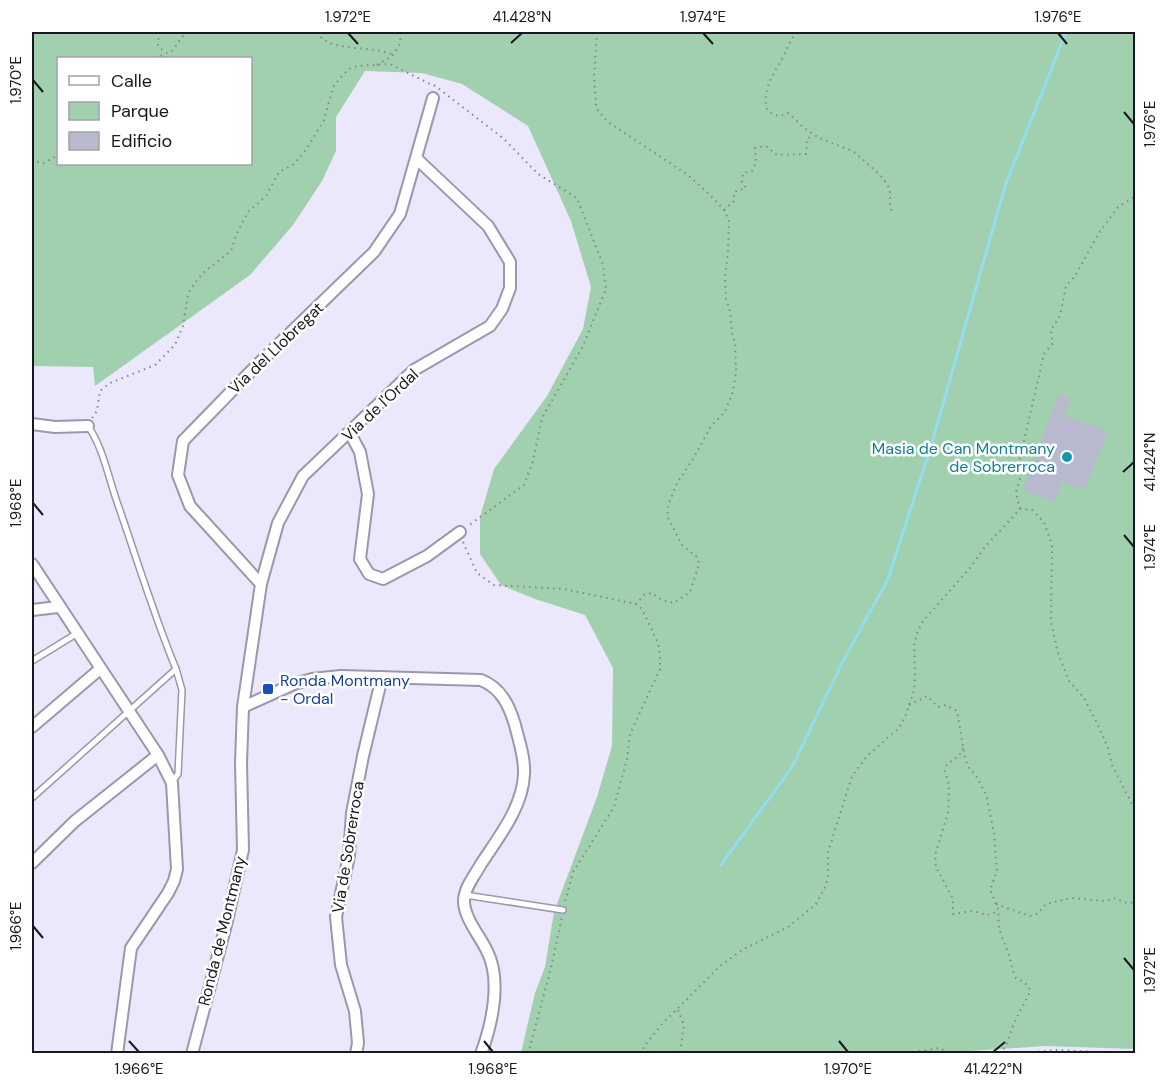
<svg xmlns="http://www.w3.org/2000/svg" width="1167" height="1085" viewBox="0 0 1167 1085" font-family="'DM Sans',sans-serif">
<rect width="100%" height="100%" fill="#ebe8fc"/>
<path fill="#a0d0ad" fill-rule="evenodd" d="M32 32H1135V1049L1045 1046 926 1054 521 1053 535 993 545 967 554 912 597 797 612 746 613 668 585 615 535 599 501 585 480 554V517L494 469 547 396 583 329 591 287 571 221 528 126 462 84 422 73 365 71 336 117V151L322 181 293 225 250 275 95 386 93 367 32 366ZM58 58H250V164H58Z"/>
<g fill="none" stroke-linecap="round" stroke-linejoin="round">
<polyline stroke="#92deef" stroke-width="3" points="721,865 792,767 842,663 888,579 932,443 1005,186 1066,32"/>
</g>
<polygon fill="#b8b8cf" points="1059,394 1070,398 1064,416 1107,431 1085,490 1062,482 1055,502 1023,491"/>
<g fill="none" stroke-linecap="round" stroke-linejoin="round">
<g stroke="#9a97ae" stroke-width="8">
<g id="lane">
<polyline points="32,661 76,634"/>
<polyline points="172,782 178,774 182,690 176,669"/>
<path d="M32 798 176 669C153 613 136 556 116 499 108 475 102 446 88 426"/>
<polyline points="465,895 563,910"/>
</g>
</g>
<g stroke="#9a97ae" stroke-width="14">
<g id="street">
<polyline points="32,424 55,427 88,426"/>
<polyline points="350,433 360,452 368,494 360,559 369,574 383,579 427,556 460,532"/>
<polyline points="32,564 158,755 172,783 177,869 174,881 168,893 131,948 117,1054"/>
<polyline points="261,584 190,506 178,475 183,441 257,365 374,252 400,214 433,98"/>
<polyline points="32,610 58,607"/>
<polyline points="243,707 261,584 278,523 303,476 414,370 490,326 502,309 510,288 510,262 488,226 417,159"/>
<polyline points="32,727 100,669"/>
<polyline points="32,863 75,821 158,755"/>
<path d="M192 1054 226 925 243 850 241 763 243 707 294 684 312 679 341 676 481 680C501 688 509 705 515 725 519 741 525 758 524 774 523 807 498 838 481 864 475 875 464 888 464 901 464 918 480 936 487 951 502 980 492 1024 481 1054"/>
<polyline points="356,1054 358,1043 355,1011 341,965 336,917 349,856 352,813 363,756 382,677"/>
</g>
</g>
<g stroke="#878594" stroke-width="2" stroke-dasharray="1.5 4.5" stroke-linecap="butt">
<polyline points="159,32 158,45 165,53"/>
<path d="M317 32C329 54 372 44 393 55"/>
<polyline points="597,32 594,76 596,105 598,111 608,122 688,175 710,195 724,210 729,220 728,251 725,279 726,299 730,311 732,334 735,342 736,372 733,391 725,412 711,426 693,459 677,483 669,503 667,516 682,545 698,558 699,565 690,592 674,603 662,600 652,593 644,595 636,604"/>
<path d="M797 32C790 40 788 48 783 57 773 75 764 86 766 108 774 117 778 117 788 113 796 119 803 129 813 134 825 142 839 145 852 151 859 155 864 161 870 166 877 172 885 179 889 188 892 195 888 203 892 211"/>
<polyline points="155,58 172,51 186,32"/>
<polyline points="377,65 392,56 400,44 401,32"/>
<polyline points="434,85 504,139 538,174 577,198 603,265 606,289 583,346 542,418 533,461 524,485 468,526"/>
<polyline points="32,163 34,161 44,163 58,155"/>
<polyline points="724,210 734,201 734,192 746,188 742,182 743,173 752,171 756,163 755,148 766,146 777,155 806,154 807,139 814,135"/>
<polyline points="92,418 97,411 100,391 110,383 155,365 175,345 183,326 188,294 194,284 204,272 231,251 237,233 248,212 266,196 279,172 294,164 307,148 324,120 333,87 342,76 349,69 357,66 390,64 434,86"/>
<polyline points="1020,509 1016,492 1024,466 1019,462 1044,354 1053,343 1051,330 1060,316 1066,286 1075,276 1099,233 1118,207 1136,196"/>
<polyline points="463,542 477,573 494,585 564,589 636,604 642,609 658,643 660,654 660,669 630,734 627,759 614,807 573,872 565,902"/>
<polyline points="909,705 927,696 938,707 946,705 957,711 965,758 968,767 976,776 986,794 994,833 997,871 990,890 998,908 999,929 1009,955 1013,971 1016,978 1024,982 1029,987 1030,992 1014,1023 1006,1045 1000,1054"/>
<polyline points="963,748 959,756 947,764 945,771 949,786 948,813 935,855 936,867 953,899 953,914 973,911 987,915 997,912"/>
<polyline points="996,904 1030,916 1037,914 1046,904 1071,898 1106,901 1113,898 1127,903 1136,902"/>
<polyline points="678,1010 684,1025 680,1054"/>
<polyline points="528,1054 551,968 562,917"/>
<polyline points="640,1054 646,1044 662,1024 720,966 742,950 788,927 816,904 826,885 828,875 828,852 852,776 867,756 899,728 905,717 914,691 915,677 914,646 917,633 923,621 970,568 985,547 1020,509 1032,510 1044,522 1052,545 1051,622 1058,653 1069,681 1084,698 1096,721 1108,748 1112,765 1136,812"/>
<polyline points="901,1054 940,1048 950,1054"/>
<polyline points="1014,1054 1056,1050 1134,1054"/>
</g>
<use href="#lane" stroke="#fff" stroke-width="5"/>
<use href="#street" stroke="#fff" stroke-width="10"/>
</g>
<path fill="none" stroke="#191820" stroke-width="2" d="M348 33 358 44M703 33 713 44M1058 33 1067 44M511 43 522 33M33 80 43 92M1124 112 1134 124M1123 472 1134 462M33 503 43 515M1124 535 1134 547M33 926 43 938M1124 958 1134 970M129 1041 139 1052M484 1041 493 1052M839 1041 848 1052M993 1052 1005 1042"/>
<circle fill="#0f9aa8" stroke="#fff" stroke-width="2" cx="1067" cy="457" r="6"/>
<rect fill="#1a4fb4" stroke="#fff" stroke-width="2" x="262" y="683" width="12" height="12" rx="3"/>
<g text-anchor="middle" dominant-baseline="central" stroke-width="5" stroke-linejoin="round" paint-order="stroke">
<g font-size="16" fill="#191820" stroke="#fff">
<text transform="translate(276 348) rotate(-44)">Via del Llobregat</text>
<text transform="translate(380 405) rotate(-43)">Via de l'Ordal</text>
<text transform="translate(348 847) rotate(-81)">Via de Sobrerroca</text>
<text transform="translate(222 931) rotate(-76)">Ronda de Montmany</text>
</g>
<g font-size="16" fill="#0d838f" stroke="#fff" text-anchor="end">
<text x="1055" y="448">Masia de Can Montmany<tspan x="1055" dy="18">de Sobrerroca</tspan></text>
</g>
<g font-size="16" fill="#164399" stroke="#fff" text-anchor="start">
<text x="280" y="680">Ronda Montmany<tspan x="280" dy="18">- Ordal</tspan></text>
</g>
</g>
<rect width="1167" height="1085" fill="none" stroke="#ffffff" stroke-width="66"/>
<rect x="57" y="57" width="195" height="108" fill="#ffffff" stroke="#a3a3a6" stroke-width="1.5"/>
<rect x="69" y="76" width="30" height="9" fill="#ffffff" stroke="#a3a3a6" stroke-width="1.5"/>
<text x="111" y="87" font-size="18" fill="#191820">Calle</text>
<rect x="69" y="102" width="30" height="18" fill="#a0d0ad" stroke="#a3a3a6" stroke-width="1.5"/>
<text x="111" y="117" font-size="18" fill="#191820">Parque</text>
<rect x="69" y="132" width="30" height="18" fill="#b8b8cf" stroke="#a3a3a6" stroke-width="1.5"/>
<text x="111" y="147" font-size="18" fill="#191820">Edificio</text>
<rect x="33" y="33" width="1101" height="1019" fill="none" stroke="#191820" stroke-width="2"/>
<g font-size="15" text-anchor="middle" fill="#191820">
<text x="348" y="22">1.972°E</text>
<text x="522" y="22">41.428°N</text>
<text x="703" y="22">1.974°E</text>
<text x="1058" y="22">1.976°E</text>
<text transform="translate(16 80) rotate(-90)" y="5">1.970°E</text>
<text transform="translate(1150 124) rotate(-90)" y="5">1.976°E</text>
<text transform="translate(1150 462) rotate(-90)" y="5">41.424°N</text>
<text transform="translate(16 503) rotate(-90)" y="5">1.968°E</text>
<text transform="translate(1150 547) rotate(-90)" y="5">1.974°E</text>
<text transform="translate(16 926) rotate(-90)" y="5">1.966°E</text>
<text transform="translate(1150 970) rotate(-90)" y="5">1.972°E</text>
<text x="139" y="1074">1.966°E</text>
<text x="493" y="1074">1.968°E</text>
<text x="848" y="1074">1.970°E</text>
<text x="993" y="1074">41.422°N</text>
</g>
</svg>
